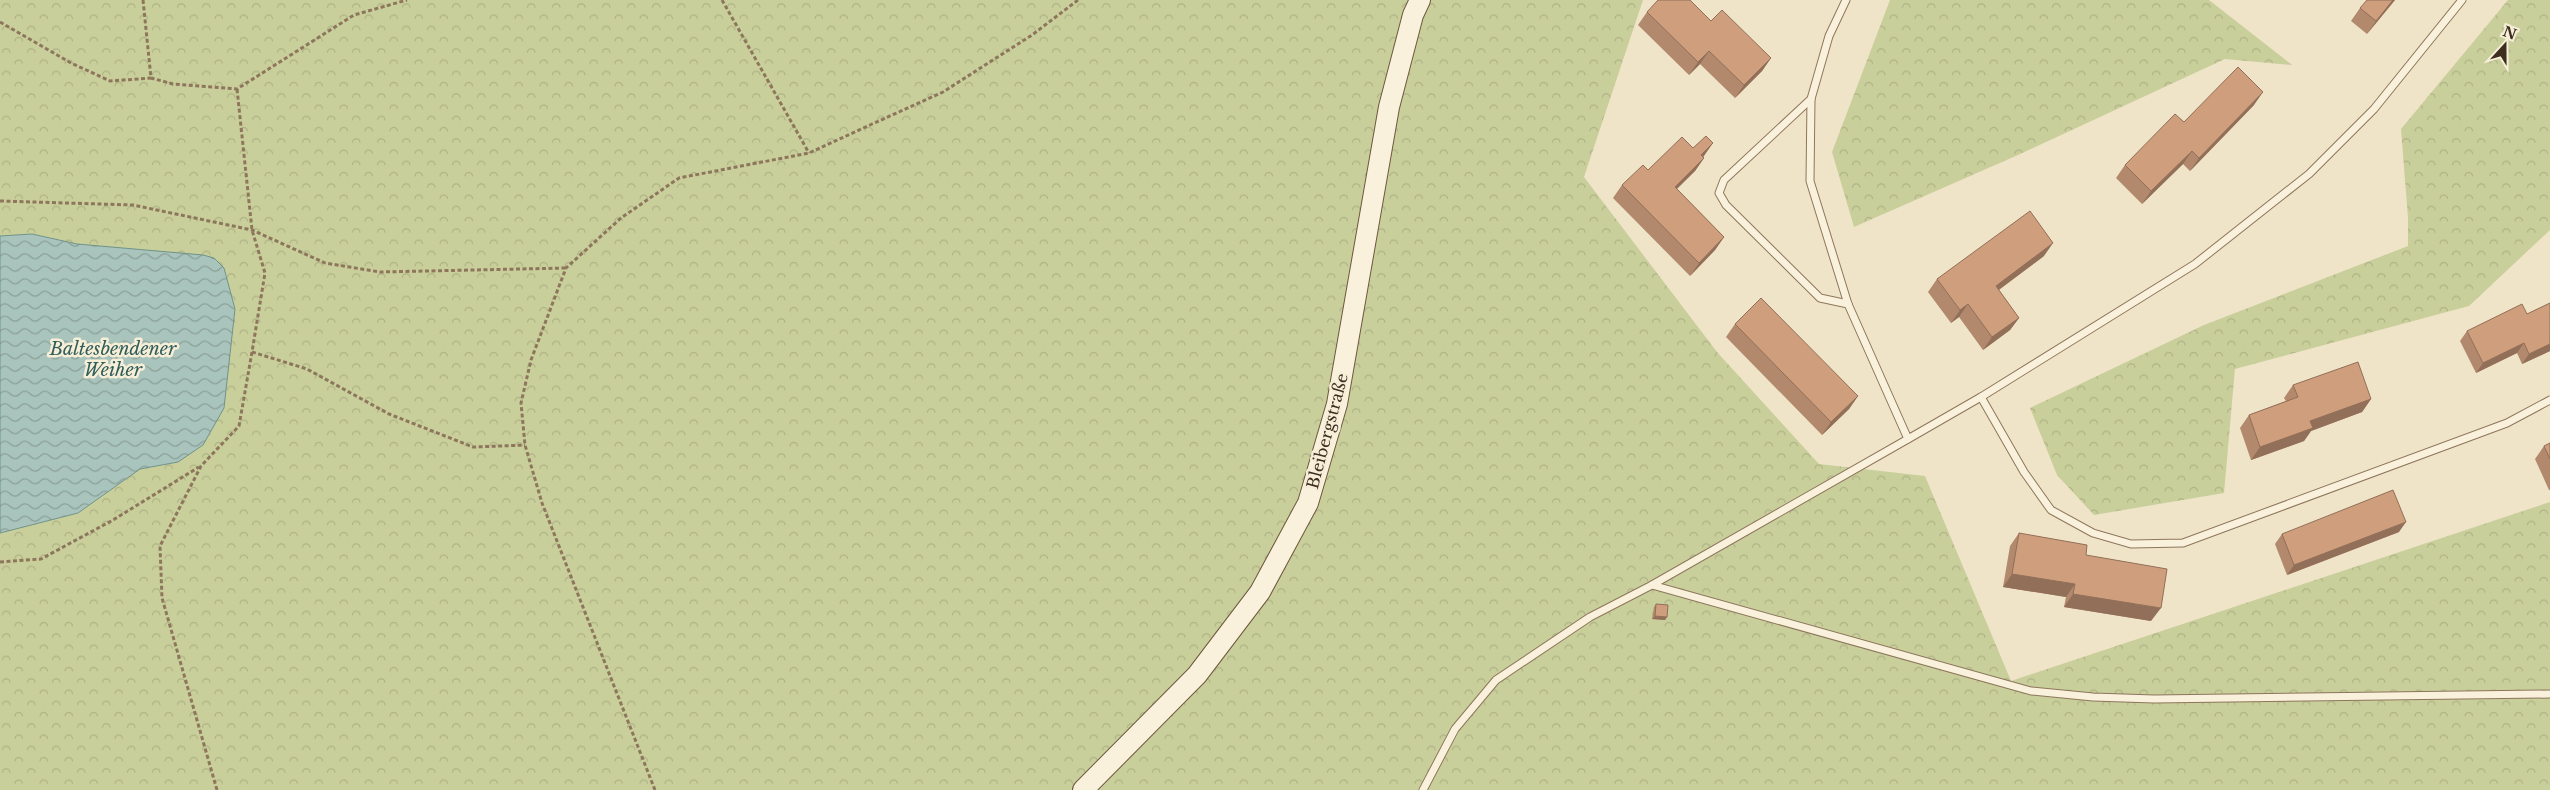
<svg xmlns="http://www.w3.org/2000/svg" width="2550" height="790" viewBox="0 0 2550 790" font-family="'Libre Baskerville',serif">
<defs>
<pattern id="forest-crowns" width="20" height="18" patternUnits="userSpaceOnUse" patternTransform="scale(1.25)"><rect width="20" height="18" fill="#c9cf9b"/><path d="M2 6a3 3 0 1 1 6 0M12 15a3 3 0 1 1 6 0" fill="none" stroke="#aeb285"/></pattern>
<pattern id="water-waves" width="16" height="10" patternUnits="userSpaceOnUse" patternTransform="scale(1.25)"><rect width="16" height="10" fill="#a9c4bc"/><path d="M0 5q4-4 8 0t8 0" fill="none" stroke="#8ba098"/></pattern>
</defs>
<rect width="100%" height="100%" fill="#f0e4c8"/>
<g fill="url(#forest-crowns)">
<polygon points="0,0 1643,0 1584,177 1717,352 1819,464 1925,476 2011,681 2550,502 2550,790 0,790 0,533 78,513 140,469 178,462 77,244 32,234 0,236"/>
<polygon points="1890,0 2209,0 2292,65 2225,59 2018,155 1854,227 1832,152"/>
<polygon points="2508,0 2550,0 2550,230 2469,306 2235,369 2224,493 2094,515 2057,475 2030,408 2204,325 2408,246 2408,218 2401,129"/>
</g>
<polygon fill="url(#water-waves)" stroke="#6f938a" points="32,234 77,244 203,255 214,258 224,268 235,309 224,408 203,445 178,462 140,469 78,513 0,533 0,236"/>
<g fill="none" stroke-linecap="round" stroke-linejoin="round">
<g stroke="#8d765c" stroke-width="9">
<g id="lane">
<polyline points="1846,0 1829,36 1811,99 1810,181 1848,304 1908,439 1981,397 2195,264 2309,174 2374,109 2462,0"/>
<polyline points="1811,99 1724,180 1719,193 1726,205 1820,298 1848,304"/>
<polyline points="1981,397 2024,472 2051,510 2093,533 2131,544 2183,543 2507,423 2550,400"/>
<polyline points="1652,585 2031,691 2093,697 2154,699 2550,694"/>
<polyline points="1423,790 1455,729 1496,680 1590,617 1652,585 1908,439"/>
</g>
</g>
<g stroke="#6f573f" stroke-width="22">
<polyline id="secondary" points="1083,790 1197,675 1260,592 1308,503 1337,404 1389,107 1413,15 1420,0"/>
</g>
<g stroke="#8d765c" stroke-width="3" stroke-dasharray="4 2.5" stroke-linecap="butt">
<polyline points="143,0 151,78 173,84 237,89 354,15 407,0"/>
<polyline points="722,0 809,153"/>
<polyline points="0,22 71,63 110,81 151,78"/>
<polyline points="0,201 133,205 252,230 325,263 380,272 566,268"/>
<polyline points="252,352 307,369 389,414 473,447 525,445"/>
<polyline points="0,562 41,559 113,520 199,467"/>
<polyline points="217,790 162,598 160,546 201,466 239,426 252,352 265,273 252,230 237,89"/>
<polyline points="655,790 542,503 525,445 521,403 531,360 566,268 621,218 679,178 809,153 870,125 943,92 1032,35 1078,0"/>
</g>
<use href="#lane" stroke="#faf1dc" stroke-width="7"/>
<use href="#secondary" stroke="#faf1dc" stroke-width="20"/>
</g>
<g fill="#b2896c">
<polygon points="2395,0 2367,34 2351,21 2360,8"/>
<polygon points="1647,12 1711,21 1771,58 1762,71 1735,98 1700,64 1689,75 1638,25"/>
<polygon points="2254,105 2190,171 2183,164 2142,204 2116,178 2125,165 2184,122"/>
<polygon points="1693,148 1704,156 1703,157 1704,158 1695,171 1677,189 1724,237 1715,250 1690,276 1613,198 1622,185 1648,170"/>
<polygon points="2044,256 1999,290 2019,318 2010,330 1983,350 1959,317 1951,323 1928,292 1937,279"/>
<polygon points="2550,303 2550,351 2522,364 2517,353 2476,373 2460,341 2467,331 2527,314"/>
<polygon points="1735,324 1858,396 1849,409 1822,435 1726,337"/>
<polygon points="2293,385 2371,399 2362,412 2311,431 2304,441 2251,460 2240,428 2249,415 2286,401 2284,398"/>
<polygon points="2550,443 2550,490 2549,490 2535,459 2544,446"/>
<polygon points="2399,532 2287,575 2275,544 2282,534"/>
<polygon points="2019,533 2086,555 2151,621 2064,607 2066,597 2003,587 2010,546"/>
<polygon points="1656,604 1667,617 1665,620 1652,619 1654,607"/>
</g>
<g fill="#916f58">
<polygon points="2393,0 2395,0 2367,34 2376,21"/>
<polygon points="1709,51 1700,64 1689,75 1698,62"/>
<polygon points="1771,58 1762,71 1735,98 1744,85"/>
<polygon points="2263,92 2254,105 2190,171 2199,158"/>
<polygon points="1713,143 1704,156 1692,168 1701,155"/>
<polygon points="2192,151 2183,164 2142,204 2151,191"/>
<polygon points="1704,158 1695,171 1665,200 1675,187"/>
<polygon points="1724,237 1715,250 1690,276 1699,263"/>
<polygon points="2053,243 2044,256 1986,299 1996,286"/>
<polygon points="1968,304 1959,317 1951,323 1960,310"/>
<polygon points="2019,318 2010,330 1983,350 1992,337"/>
<polygon points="2524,343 2517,353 2476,373 2483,363"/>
<polygon points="2550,344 2550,351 2522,364 2529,354"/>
<polygon points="1858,396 1849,409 1822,435 1831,422"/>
<polygon points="2371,399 2362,412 2311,431 2304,441 2251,460 2260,447 2310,421"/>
<polygon points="2406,522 2399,532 2287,575 2294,565"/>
<polygon points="2012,574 2075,584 2066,597 2003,587"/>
<polygon points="2073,594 2161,608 2151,621 2064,607"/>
<polygon points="1655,616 1667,617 1665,620 1652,619"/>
</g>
<g fill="#cf9f7d" stroke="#916f58">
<polygon points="1658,0 1690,0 1711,21 1722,10 1771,58 1744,85 1709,51 1698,62 1647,12"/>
<polygon points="2367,0 2393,0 2376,21 2360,8"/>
<polygon points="2238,67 2263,92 2199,158 2192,151 2151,191 2125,165 2175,114 2184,122"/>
<polygon points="1706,136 1713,143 1701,155 1704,158 1675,187 1724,237 1699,263 1622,185 1643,165 1648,170 1682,137 1693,148"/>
<polygon points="2030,211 2053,243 1996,286 2019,318 1992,337 1968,304 1960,310 1937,279"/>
<polygon points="1761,298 1858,396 1831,422 1735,324"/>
<polygon points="2550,303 2550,344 2529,354 2524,343 2483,363 2467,331 2522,304 2527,314"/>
<polygon points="2358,362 2371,399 2310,421 2313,428 2260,447 2249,415 2298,397 2293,385"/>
<polygon points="2550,443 2550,459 2544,446"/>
<polygon points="2393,490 2406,522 2294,565 2282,534"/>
<polygon points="2019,533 2087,545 2086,555 2167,569 2161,608 2073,594 2075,584 2012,574"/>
<polygon points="1656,604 1668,605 1667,617 1655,616"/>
</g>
<g text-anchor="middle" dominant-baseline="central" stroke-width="5" stroke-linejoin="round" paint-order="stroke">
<g font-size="16" fill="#3d2e20" stroke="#f7eed8">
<text transform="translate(1327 431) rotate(-75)">Bleibergstraße</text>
</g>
<g font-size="18" font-style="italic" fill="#2f5d5a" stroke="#f7eed8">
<text x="113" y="349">Baltesbendener<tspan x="113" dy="21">Weiher</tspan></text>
</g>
</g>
<g transform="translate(2505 45) rotate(21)" stroke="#f7eed8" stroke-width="4" paint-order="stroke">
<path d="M0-4L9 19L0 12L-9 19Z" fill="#3d2e20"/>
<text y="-8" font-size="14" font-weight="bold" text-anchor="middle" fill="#3d2e20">N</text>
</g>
</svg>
